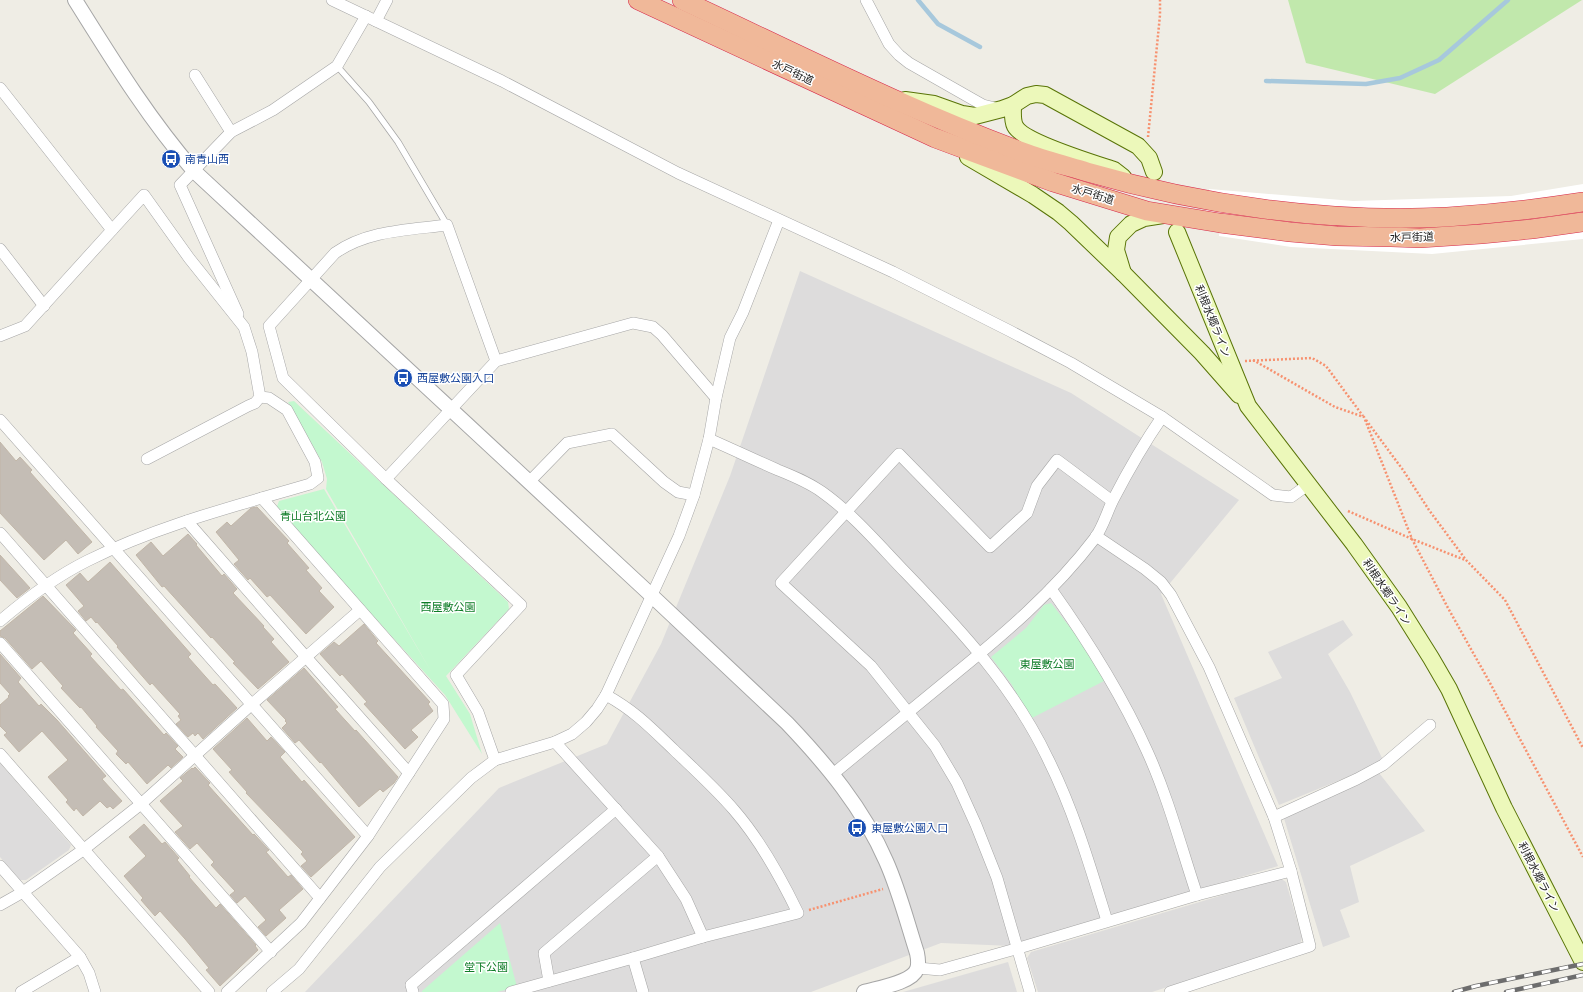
<svg xmlns="http://www.w3.org/2000/svg" width="1583" height="992" viewBox="0 0 1583 992" font-family="Poppins,'Noto Sans JP',sans-serif">
<rect width="100%" height="100%" fill="#efede5"/>
<g fill="#dddcdc">
<polygon points="800,271 1071,393 1239,500 1161,594 1278,866 1012,946 941,943 811,992 305,992 499,788 607,744 661,644 730,476"/>
<polygon points="1343,620 1353,635 1328,654 1350,692 1384,762 1279,805 1234,698 1282,678 1268,652"/>
<polygon points="0,763 71,845 69,850 26,880 20,880 0,857"/>
<polygon points="1379,773 1425,831 1350,866 1359,902 1340,910 1350,937 1323,947 1283,815"/>
<polygon points="1280,878 1286,882 1302,938 1300,944 1152,992 1038,992 1027,958 1031,952"/>
<polygon points="1008,962 1017,992 903,992"/>
</g>
<polygon fill="#c1e8ac" points="1288,0 1582,0 1435,94 1306,63"/>
<g fill="#c3f8cf">
<polygon points="294,401 508,602 509,609 446,676 470,714 482,754 445,695 276,509 279,501 324,489 432,673 326,489 327,479 322,462 288,402"/>
<path d="M1051 603C1070 628 1092 652 1104 681L1030 719 1012 685 991 657 1026 628 1044 605Z"/>
<polygon points="500,923 517,987 497,992 422,992 422,991"/>
</g>
<polygon fill="#fff" points="1583,184 1583,239 1432,254 1291,247 1219,236 1221,213 1206,211 1209,189 1353,201 1511,196"/>
<g fill="none" stroke-linecap="round" stroke-linejoin="round">
<g stroke="#a7c8dc" stroke-width="4.5">
<polyline points="918,0 938,24 980,47"/>
<polyline points="1266,81 1366,84 1400,78 1439,60 1508,0"/>
</g>
</g>
<g fill="#c4bdb5" stroke="#c1b6a8">
<polygon points="0,442 16,461 20,457 32,470 30,472 92,542 78,554 66,540 44,560 0,513"/>
<polygon points="257,507 289,541 287,543 309,568 306,570 322,588 319,591 334,607 306,634 270,595 267,597 250,578 248,580 234,564 239,560 216,532 227,522 231,526 251,508"/>
<polygon points="188,534 197,544 196,545 222,576 224,574 237,589 233,593 264,626 263,627 274,639 271,642 289,662 258,689 233,663 235,662 212,637 211,638 164,586 162,587 136,555 151,542 163,556"/>
<polygon points="0,555 30,588 17,598 0,580"/>
<polygon points="110,562 191,654 188,657 213,685 215,684 237,708 203,739 198,733 195,736 193,733 188,737 176,724 181,720 178,716 180,714 152,683 150,685 117,647 118,646 97,622 96,623 91,617 86,621 78,611 84,606 66,585 80,573 88,582"/>
<polygon points="43,596 76,630 73,633 92,654 90,656 121,690 123,689 164,735 166,733 178,746 175,749 183,757 171,768 168,765 147,784 128,762 126,764 116,754 118,751 96,727 97,726 81,707 80,708 61,688 63,686 41,661 32,669 5,638 0,636 0,631"/>
<polygon points="364,624 378,641 376,643 430,702 428,704 433,711 411,730 418,737 405,749 364,704 367,702 342,674 340,676 320,654 334,642 339,646"/>
<polygon points="0,654 21,678 18,682 39,706 41,704 57,720 106,776 102,779 122,801 113,809 110,806 107,808 100,801 83,816 76,808 74,811 66,802 68,800 48,777 68,760 42,731 19,752 4,735 7,733 0,726 0,705 9,697 8,696 10,694 0,683"/>
<polygon points="304,668 338,707 335,709 355,731 356,730 398,777 394,783 383,792 380,789 359,807 321,762 320,763 299,740 295,743 282,728 287,723 285,721 286,720 267,700"/>
<polygon points="247,718 267,741 271,737 285,752 280,757 302,782 304,780 355,837 311,877 301,866 307,861 301,854 303,852 246,793 247,792 229,772 232,770 213,749"/>
<polygon points="195,767 210,783 208,785 225,804 253,835 254,834 269,850 266,852 288,877 291,875 303,889 279,910 286,918 266,936 258,927 266,920 245,896 237,903 230,895 235,891 211,865 214,862 197,843 190,849 175,832 183,826 160,801 183,781 180,778 192,768 193,769"/>
<polygon points="144,824 162,844 165,842 179,858 177,860 190,876 189,877 216,908 220,904 256,945 255,946 258,950 220,986 206,970 209,968 185,939 160,911 155,916 141,900 143,898 124,876 146,856 129,837"/>
</g>
<g fill="none" stroke-linecap="round" stroke-linejoin="round">
<g stroke="#a6a6a6" stroke-width="7">
<polyline id="service" points="337,66 369,102 398,142 447,225"/>
</g>
<g stroke="#a6a6a6" stroke-width="12">
<g id="minor">
<polyline points="332,0 502,81 678,173 893,272 1010,331 1071,363 1162,417 1273,495 1291,497 1309,484"/>
<polyline points="866,0 889,44 899,55 909,63 974,100 983,105 999,109"/>
<polyline points="376,21 387,0"/>
<polyline points="195,75 231,132"/>
<polyline points="0,88 112,230 144,195 189,258 244,327 252,352 260,397 255,403 248,406 147,459"/>
<polyline points="0,249 44,306"/>
<polyline points="238,314 180,185 231,132 273,110 337,66 366,16"/>
<polyline points="0,336 25,326 112,230"/>
<polyline points="0,420 368,836"/>
<path d="M709 439C732 449 755 460 778 470 793 476 808 482 822 492 853 514 879 545 906 573 960 629 1014 687 1048 759 1074 811 1090 866 1107 921"/>
<polyline points="386,479 496,361 633,323 653,327 662,335 716,398"/>
<polyline points="529,482 567,443 612,434 664,482 678,492 694,495"/>
<polyline points="187,521 306,657 409,773"/>
<polyline points="0,533 320,898"/>
<polyline points="1096,536 1145,569 1161,582 1171,595 1209,667 1274,817 1291,871 1310,946 1170,992"/>
<path d="M1051 589C1088 641 1121 693 1147 751 1168 797 1181 847 1197 895"/>
<path d="M0 621C27 598 55 577 87 561 157 526 235 506 310 484L318 478 315 462 287 410 269 398 260 397"/>
<polyline points="0,643 271,952"/>
<polyline points="555,742 658,856 686,899 703,937"/>
<polyline points="0,754 209,992"/>
<path d="M495 760 478 712 456 675 521 605 386 479 283 378 269 326 335 253C368 230 409 230 447 225L496 361"/>
<path d="M833 774C872 742 911 710 950 678 1002 636 1054 592 1095 538 1103 527 1107 512 1113 500 1128 471 1144 443 1162 417"/>
<polyline points="1274,817 1357,779 1383,765 1430,725"/>
<polyline points="0,866 80,957 89,973 95,992"/>
<polyline points="0,905 23,892 83,850 141,804 251,705 360,610"/>
<polyline points="633,958 643,992"/>
<polyline points="918,968 940,970 1019,948 1197,895 1291,871"/>
<polyline points="549,981 544,953 658,856"/>
<polyline points="21,992 80,957"/>
<polyline points="227,992 301,923 368,836 444,719 443,704 262,498"/>
<polyline points="272,992 299,969 380,867 471,778 495,760 555,742 572,734 586,722 597,709 606,695 679,536 694,495 709,439 716,398 730,338 743,312 779,220"/>
<polyline points="413,992 411,985 616,809"/>
<path d="M511 992 633 958 703 937 798 913C781 878 761 841 734 810 716 789 695 770 674 750 651 728 635 711 606 695"/>
<polyline points="1030,992 997,878 976,825 957,783 935,746 871,666 781,583 899,454 990,547 1027,513 1037,486 1057,460 1112,501"/>
</g>
</g>
<g stroke="#a6a6a6" stroke-width="16">
<path id="tertiary" d="M75 0C112 59 148 118 194 171L651 595 787 723C826 764 863 808 886 861 899 890 907 922 917 953 918 958 919 964 917 969 912 983 877 988 864 992"/>
</g>
<g stroke="#597407" stroke-width="18">
<g id="secondary">
<polyline points="905,100 934,104 962,114 975,116 1002,109 1013,105 1027,96 1036,94 1045,95 1138,146 1149,158 1154,172"/>
<path d="M1013 105C1013 112 1012 120 1015 126 1023 142 1096 164 1114 170L1123 177"/>
<polyline points="968,157 1033,195 1058,212 1071,223 1123,273 1202,353 1239,395"/>
<polyline points="1177,232 1248,406 1354,544 1399,607 1431,658 1449,689 1504,808 1583,962"/>
<polyline points="1123,273 1116,250 1118,237 1131,224 1144,218 1163,215"/>
</g>
</g>
<g stroke="#d7284b" stroke-width="20">
<g id="trunk">
<polyline points="638,0 935,138 1053,182 1147,211 1220,223 1290,232 1337,236 1391,237 1420,238 1481,234 1532,229 1583,222"/>
<path d="M682 0C796 53 909 111 1028 154 1047 161 1067 166 1087 172 1201 205 1327 223 1447 217 1492 214 1538 209 1583 202"/>
</g>
</g>
<g stroke="#f7916f" stroke-width="2.5" stroke-dasharray="2 2" stroke-linecap="butt">
<polyline points="1148,137 1160,15 1160,0"/>
<polyline points="1253,360 1335,407 1364,417 1412,539 1448,608 1490,683 1583,857"/>
<polyline points="1245,361 1312,358 1326,366 1363,416"/>
<polyline points="1366,420 1403,470 1429,510 1466,560 1505,600 1583,748"/>
<polyline points="1348,511 1412,539 1465,560"/>
<polyline points="809,910 883,889"/>
</g>
<use href="#service" stroke="#fff" stroke-width="5.5"/>
<use href="#minor" stroke="#fff" stroke-width="11"/>
<use href="#tertiary" stroke="#fff" stroke-width="14"/>
<use href="#secondary" stroke="#ecf8ba" stroke-width="16"/>
<use href="#trunk" stroke="#f0b899" stroke-width="19"/>
<g stroke="#6d6d6d" stroke-width="4.5">
<g id="rail">
<polyline points="1454,992 1476,986 1583,964"/>
<polyline points="1506,992 1583,975"/>
</g>
</g>
<use href="#rail" stroke="#fff" stroke-width="3" stroke-dasharray="9" stroke-linecap="butt"/>
</g>
<defs>
<g id="bus-disc" transform="scale(1)"><circle r="9.5" fill="#1a4fb4" stroke="#fff"/><path d="M-5-6H5V4H4V6H2V4H-2V6H-4V4H-5ZM-3.5-4V0h7V-4ZM-3.5 1.2v1.5H-2V1.2ZM2 1.2v1.5H3.5V1.2Z" fill="#fff"/></g>
</defs>
<g fill-rule="evenodd">
<use href="#bus-disc" x="171" y="159"/>
<use href="#bus-disc" x="403" y="378"/>
<use href="#bus-disc" x="857" y="828"/>
</g>
<g text-anchor="middle" dominant-baseline="central" stroke-width="3" stroke-linejoin="round" paint-order="stroke">
<g font-size="11" fill="#1f1f1f" stroke="#fff">
<text transform="translate(793 72) rotate(25)">水戸街道</text>
<text transform="translate(1093 194) rotate(17)">水戸街道</text>
<text transform="translate(1412 237) rotate(-1)">水戸街道</text>
<text transform="translate(1213 321) rotate(68)">利根水郷ライン</text>
<text transform="translate(1387 592) rotate(56)">利根水郷ライン</text>
<text transform="translate(1539 877) rotate(63)">利根水郷ライン</text>
</g>
<g font-size="11" fill="#164399" stroke="#fff" text-anchor="start">
<text x="185" y="159">南青山西</text>
<text x="417" y="378">西屋敷公園入口</text>
<text x="871" y="828">東屋敷公園入口</text>
</g>
<g font-size="11" fill="#0e7c27" stroke="#fff">
<text x="313" y="516">青山台北公園</text>
<text x="448" y="607">西屋敷公園</text>
<text x="1047" y="664">東屋敷公園</text>
<text x="486" y="967">堂下公園</text>
</g>
</g>
</svg>
